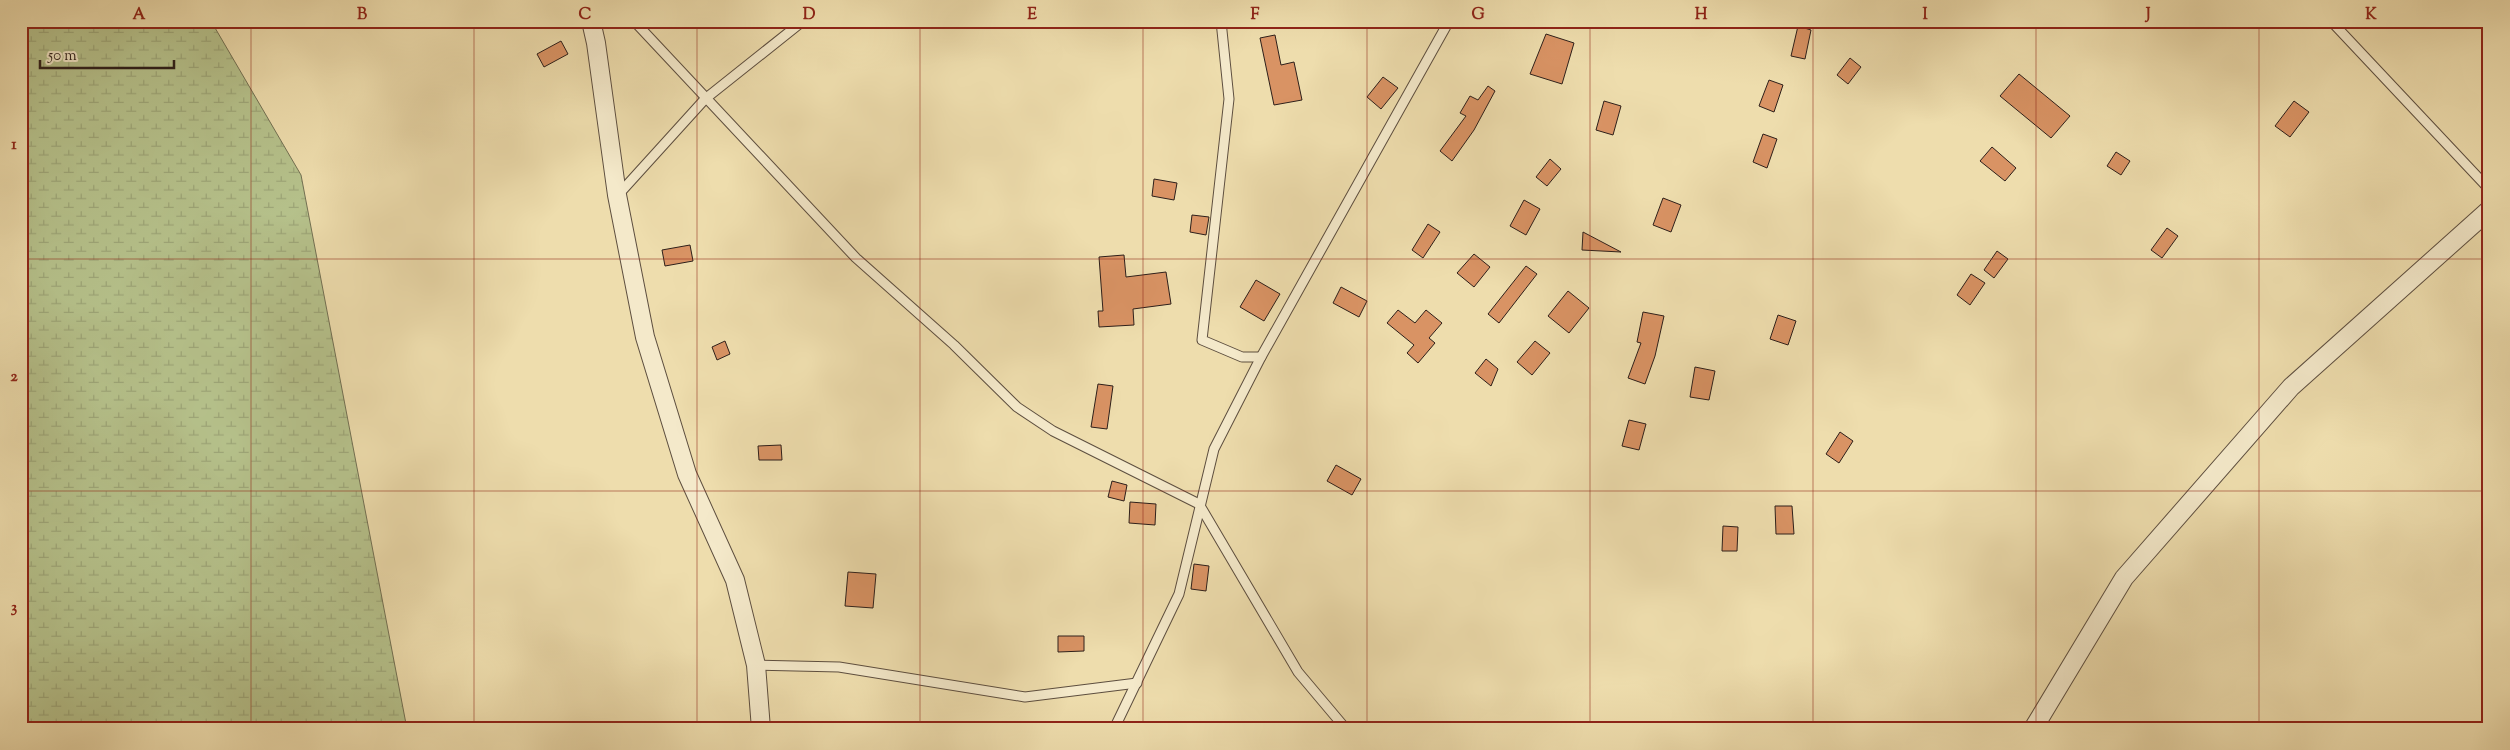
<svg xmlns="http://www.w3.org/2000/svg" width="2510" height="750" viewBox="0 0 2510 750" font-family="'Sorts Mill Goudy',serif">
<defs>
<pattern id="wetland-marsh" width="20" height="14" patternUnits="userSpaceOnUse" patternTransform="scale(1.25)"><rect width="20" height="14" fill="#b6c28c"/><path d="M1 5h8M5 5V1M11 12h8M15 12V8" fill="none" stroke="#9da678"/></pattern>
</defs>
<rect width="100%" height="100%" fill="#eeddad"/>
<filter id="stains"><feTurbulence type="fractalNoise" baseFrequency=".004" numOctaves="4"/><feColorMatrix values="0 0 0 0 .2 0 0 0 0 .09 0 0 0 0 .02 0 0 0 .5 -.17"/></filter>
<radialGradient id="worn" r=".72"><stop offset=".6" stop-color="#630" stop-opacity="0"/><stop offset="1" stop-color="#630" stop-opacity=".3"/></radialGradient>
<polygon fill="url(#wetland-marsh)" stroke="#727053" points="21,21 211,21 301,175 407,729 21,729"/>
<g fill="#d99364" stroke="#2d1f1a">
<polygon points="1798,26 1811,30 1805,59 1791,56"/>
<polygon points="1546,34 1574,43 1562,84 1530,74"/>
<polygon points="1275,35 1281,65 1294,62 1302,100 1274,105 1260,38"/>
<polygon points="561,41 568,54 544,67 537,54"/>
<polygon points="1850,58 1861,67 1848,84 1837,75"/>
<polygon points="2019,74 2070,116 2051,138 2000,96"/>
<polygon points="1383,77 1398,88 1381,109 1367,97"/>
<polygon points="1769,80 1783,85 1774,112 1759,106"/>
<polygon points="1488,86 1495,91 1474,130 1452,161 1440,151 1466,116 1460,113 1470,96 1478,100"/>
<polygon points="1604,101 1621,106 1613,135 1596,130"/>
<polygon points="2294,101 2309,112 2290,137 2275,126"/>
<polygon points="1763,134 1777,139 1767,168 1753,162"/>
<polygon points="1992,147 2016,168 2005,181 1980,161"/>
<polygon points="2116,152 2130,161 2121,175 2107,166"/>
<polygon points="1550,159 1561,169 1547,186 1536,177"/>
<polygon points="1154,179 1177,183 1174,200 1152,196"/>
<polygon points="1663,198 1681,205 1671,232 1653,225"/>
<polygon points="1524,200 1540,209 1526,235 1510,226"/>
<polygon points="1192,215 1209,217 1206,235 1190,232"/>
<polygon points="1428,224 1440,232 1423,258 1412,250"/>
<polygon points="2167,228 2178,236 2162,258 2151,250"/>
<polygon points="1583,232 1621,252 1582,250"/>
<polygon points="690,245 693,261 665,266 662,250"/>
<polygon points="1997,251 2008,259 1994,278 1984,270"/>
<polygon points="1474,254 1490,267 1474,287 1457,273"/>
<polygon points="1124,255 1126,277 1166,272 1171,304 1133,309 1134,325 1099,327 1098,311 1103,311 1099,257"/>
<polygon points="1526,266 1537,274 1499,323 1488,314"/>
<polygon points="1971,274 1985,283 1970,305 1957,295"/>
<polygon points="1256,280 1280,294 1264,321 1240,307"/>
<polygon points="1341,287 1367,301 1359,317 1333,303"/>
<polygon points="1568,291 1589,308 1569,333 1548,316"/>
<polygon points="1398,310 1415,323 1426,310 1442,323 1429,338 1435,343 1418,363 1407,353 1414,345 1387,323"/>
<polygon points="1643,312 1664,316 1655,356 1645,384 1628,378 1641,343 1637,342"/>
<polygon points="1778,315 1796,321 1788,345 1770,339"/>
<polygon points="725,341 730,354 717,360 712,347"/>
<polygon points="1535,341 1550,353 1532,375 1517,362"/>
<polygon points="1486,359 1498,369 1491,386 1475,373"/>
<polygon points="1695,367 1715,371 1709,400 1690,397"/>
<polygon points="1098,384 1113,386 1107,429 1091,427"/>
<polygon points="1629,420 1646,424 1639,450 1622,446"/>
<polygon points="1840,432 1853,441 1839,463 1826,454"/>
<polygon points="781,445 782,460 759,460 758,446"/>
<polygon points="1336,465 1361,479 1352,495 1327,481"/>
<polygon points="1112,481 1127,485 1124,501 1108,497"/>
<polygon points="1130,502 1156,504 1155,525 1129,523"/>
<polygon points="1775,506 1792,506 1794,534 1776,534"/>
<polygon points="1723,526 1738,527 1737,551 1722,551"/>
<polygon points="1194,564 1209,566 1206,591 1191,589"/>
<polygon points="848,572 876,574 873,608 845,606"/>
<polygon points="1058,636 1084,636 1084,651 1058,652"/>
</g>
<g fill="none" stroke-linecap="round" stroke-linejoin="round">
<g stroke="#5d4e3f" stroke-width="11">
<g id="lane">
<polyline points="634,21 856,258 954,345 1017,407 1053,431 1199,504 1298,672 1346,729"/>
<polyline points="1221,21 1229,99 1202,340 1242,357 1261,357"/>
<polyline points="2331,21 2489,189"/>
<polyline points="618,195 705,99 803,21"/>
<polyline points="756,665 839,667 1025,697 1137,683"/>
<polyline points="1114,729 1179,594 1214,449 1261,357 1449,21"/>
</g>
</g>
<g stroke="#5d4e3f" stroke-width="20">
<g id="street">
<polyline points="591,21 596,43 617,195 645,337 687,474 735,580 756,665 761,729"/>
<polyline points="2033,729 2124,578 2291,387 2489,210"/>
</g>
</g>
<use href="#lane" stroke="#f4e9ca" stroke-width="9"/>
<use href="#street" stroke="#f4e9ca" stroke-width="18"/>
</g>
<path fill="none" stroke="#8f2418" stroke-width="1" stroke-opacity="0.55" d="M251 21V729M474 21V729M697 21V729M920 21V729M1143 21V729M1367 21V729M1590 21V729M1813 21V729M2036 21V729M2259 21V729M21 259H2489M21 491H2489"/>
<rect width="2510" height="750" fill="none" stroke="#eeddad" stroke-width="55"/>
<path d="M40 60v8h134v-8" fill="none" stroke="#2d1f1a" stroke-width="2.5"/>
<text x="48" y="60" font-size="15" fill="#2d1f1a" stroke="#f4e9ca" stroke-width="4" paint-order="stroke">50 m</text>
<rect x="28" y="28" width="2454" height="694" fill="none" stroke="#8f2418" stroke-width="2"/>
<g font-size="16" text-anchor="middle" font-weight="bold" fill="#8f2418">
<text x="139" y="19">A</text>
<text x="362" y="19">B</text>
<text x="585" y="19">C</text>
<text x="809" y="19">D</text>
<text x="1032" y="19">E</text>
<text x="1255" y="19">F</text>
<text x="1478" y="19">G</text>
<text x="1701" y="19">H</text>
<text x="1925" y="19">I</text>
<text x="2148" y="19">J</text>
<text x="2371" y="19">K</text>
<text x="14" y="149">1</text>
<text x="14" y="381">2</text>
<text x="14" y="612">3</text>
</g>
<rect width="100%" height="100%" filter="url(#stains)"/>
<rect width="100%" height="100%" fill="url(#worn)"/>
</svg>
